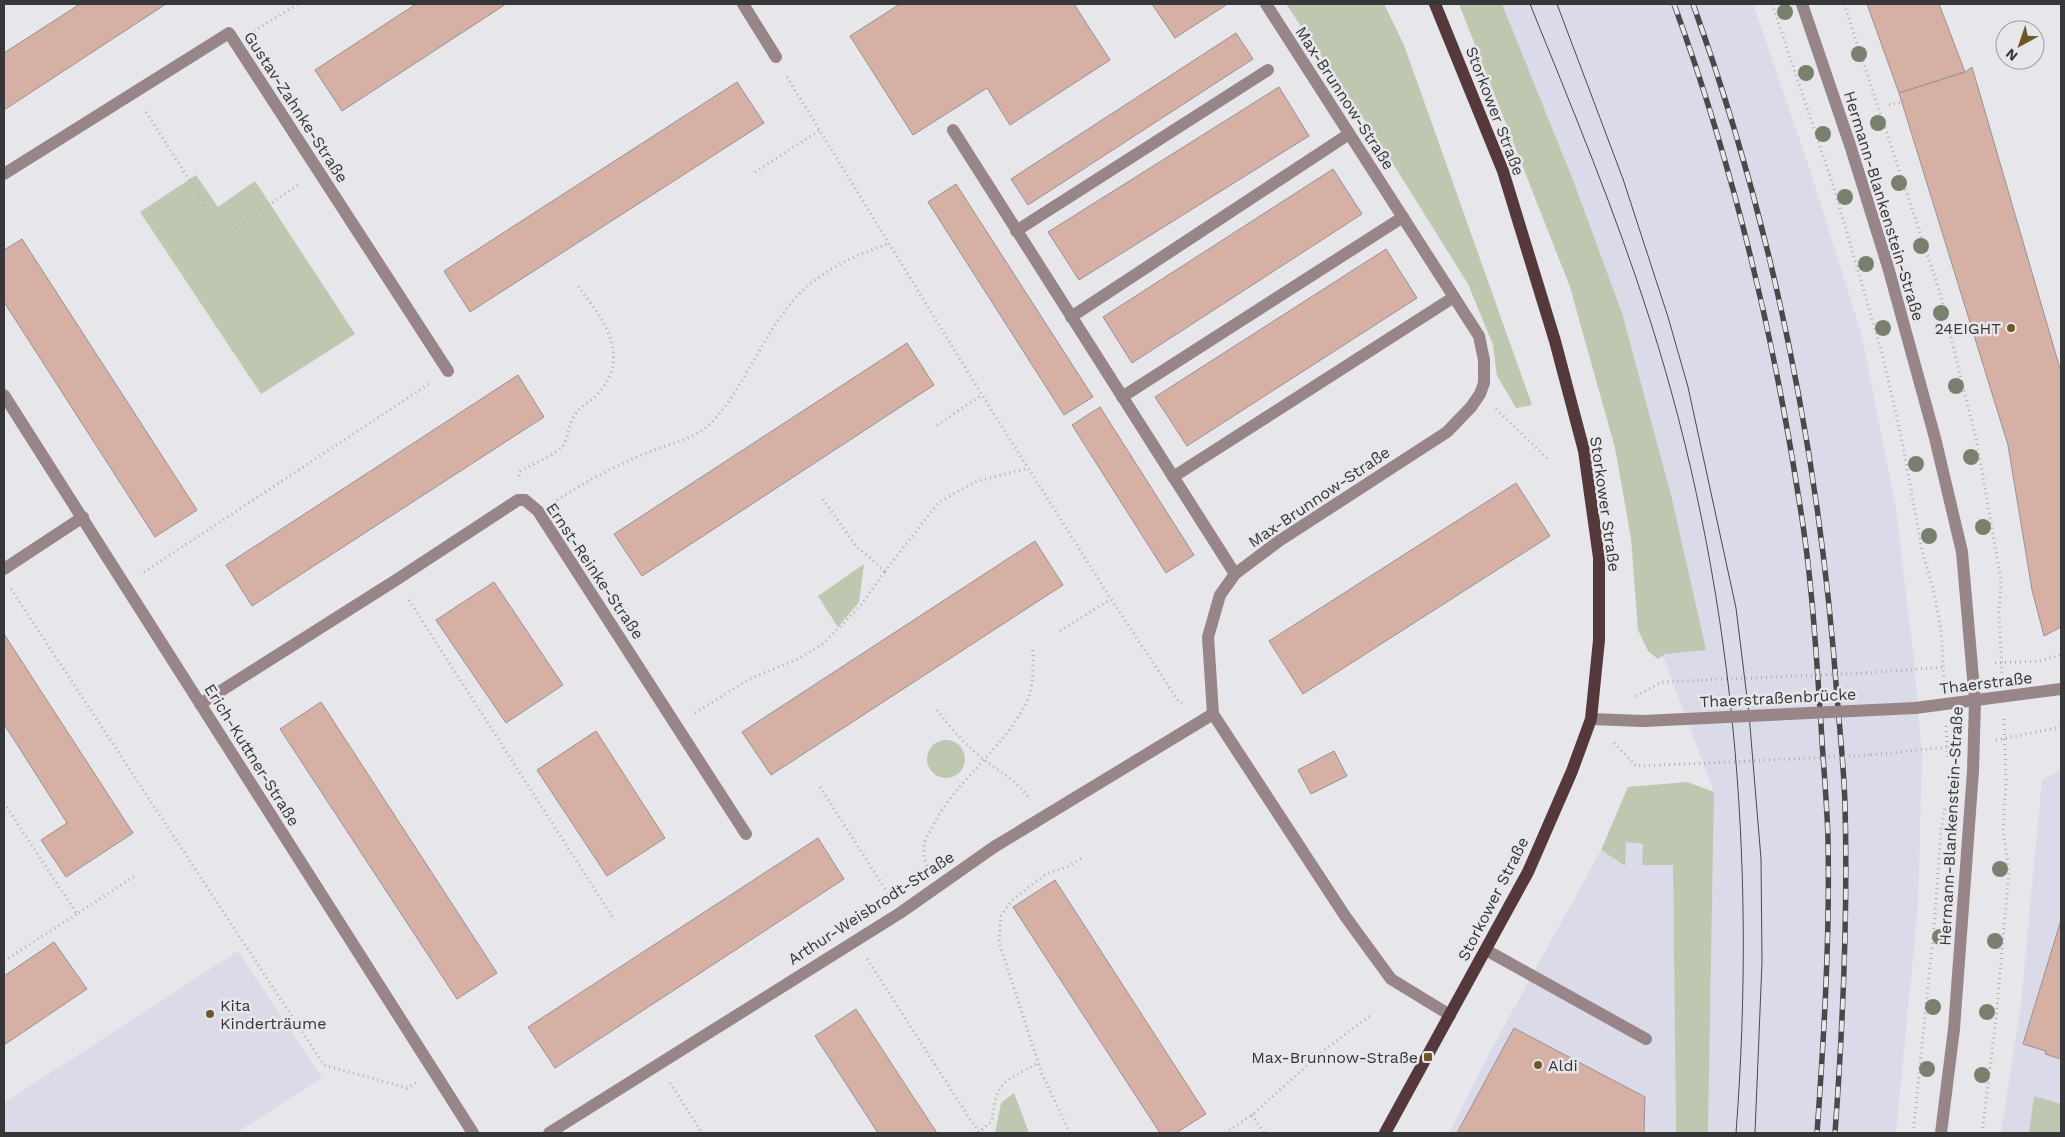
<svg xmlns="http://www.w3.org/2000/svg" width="2065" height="1137" viewBox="0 0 2065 1137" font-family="'Work Sans',sans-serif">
<rect width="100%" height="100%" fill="#e6e6eb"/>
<g fill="#dbdae8">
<polygon points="1486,4 1753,4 1809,167 1862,336 1895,503 1913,650 1922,756 1918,906 1896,1133 1708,1133 1714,792 1648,616 1596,294"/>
<polygon points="2061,770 2061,1104 2034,1096 2029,1133 2001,1133 2021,1004 2042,780"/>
<polygon points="1626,842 1643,844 1673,865 1676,1133 1449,1133 1485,1061 1601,850 1624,866"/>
<polygon points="238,951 322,1078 236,1133 4,1133 4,1103"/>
</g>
<g fill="#bec8b1">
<polygon points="1286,4 1384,4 1404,45 1532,405 1516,408 1497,376 1493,345 1468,284 1382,146"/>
<polygon points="1459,4 1502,4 1573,180 1622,313 1672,499 1706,650 1665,654 1658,659 1648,651 1638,630 1631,538 1615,448 1570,287"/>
<polygon points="196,175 218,207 255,181 355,334 261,394 140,212"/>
<polygon points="864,564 859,602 838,627 818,596"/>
<circle cx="946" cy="759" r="19"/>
<polygon points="1687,782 1714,792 1708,1133 1676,1133 1673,865 1642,865 1643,844 1626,842 1625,866 1601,850 1628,787"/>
<polygon points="1014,1093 1029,1133 995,1133 1001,1103"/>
<polygon points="2034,1096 2061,1104 2061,1133 2029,1133"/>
</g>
<g fill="#d7b0a5" stroke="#989290">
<polygon points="80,4 166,4 4,110 4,53"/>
<polygon points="416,4 506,4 342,111 315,70"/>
<polygon points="900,4 1074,4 1110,60 1010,125 987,88 913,135 850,36"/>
<polygon points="1152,4 1225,4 1226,5 1175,38"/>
<polygon points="1867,4 1939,4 1965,72 1899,93"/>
<polygon points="1236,33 1253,59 1028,205 1011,179"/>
<polygon points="1972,67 2061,372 2061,627 2044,636 2032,590 2008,445 1899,93 1965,72"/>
<polygon points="737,82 764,123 470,312 444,271"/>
<polygon points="1279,87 1309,136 1079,280 1048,232"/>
<polygon points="1333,169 1362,214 1132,363 1103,317"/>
<polygon points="956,184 1093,397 1064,415 928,202"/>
<polygon points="22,239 197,510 155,537 4,302 4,250"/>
<polygon points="1386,249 1417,298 1187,446 1155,397"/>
<polygon points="907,343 934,385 642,576 614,534"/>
<polygon points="518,375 544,417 252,606 226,565"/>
<polygon points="1100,407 1194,555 1166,573 1072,425"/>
<polygon points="1516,483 1550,536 1303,694 1269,641"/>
<polygon points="1035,541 1063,585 771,775 742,732"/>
<polygon points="494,582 563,685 506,723 436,620"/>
<polygon points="4,634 133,833 66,877 41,840 67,823 4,724"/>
<polygon points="321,702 497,973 457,999 280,729"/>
<polygon points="596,731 665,838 607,876 537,770"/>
<polygon points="1334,751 1347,776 1311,794 1298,770"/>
<polygon points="818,838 844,879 555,1068 528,1027"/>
<polygon points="1055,880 1206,1114 1176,1133 1160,1133 1013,907"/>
<polygon points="2061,920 2061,1059 2045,1054 2046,1051 2023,1044"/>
<polygon points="54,942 87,989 4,1045 4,976"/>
<polygon points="856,1009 910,1092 937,1133 878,1133 815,1036"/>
<polygon points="1514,1028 1645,1097 1644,1133 1457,1133"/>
</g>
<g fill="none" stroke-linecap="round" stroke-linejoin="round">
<g stroke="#aeaeb2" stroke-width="3" stroke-dasharray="1 4" stroke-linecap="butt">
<polyline points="1772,4 1833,185 1882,353 1903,445 1922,551 1933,588 1941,629 1944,682"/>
<polyline points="1844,4 1940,293 1977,443 2001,580 1999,612 2002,675"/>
<polyline points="254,31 298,4"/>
<polyline points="787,77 982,395 1111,599 1179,702 1184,704"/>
<polyline points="1889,105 1902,102"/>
<polyline points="146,112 209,211"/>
<polyline points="755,172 820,130"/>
<polyline points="235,228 301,183"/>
<polyline points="1496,409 1550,461"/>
<polyline points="937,425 982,395"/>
<path d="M519 476 520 471C529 466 558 453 563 446 569 436 569 422 576 413 581 406 590 402 596 396 633 357 604 320 578 286"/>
<polyline points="823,499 856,546 885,571 939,502 975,482 1028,468"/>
<path d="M557 500C585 482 613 467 644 454 666 444 692 441 710 424 727 407 739 386 751 365 765 342 779 315 798 295 823 269 856 255 890 243"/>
<polyline points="144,572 429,384"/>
<polyline points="11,589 324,1065 407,1088 416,1083"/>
<polyline points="409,600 613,918"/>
<polyline points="1060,631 1111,599"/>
<polyline points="1995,663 2040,661 2061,655"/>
<polyline points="1866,673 1944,667"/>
<polyline points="1636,696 1662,682 1701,680"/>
<path d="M937 710C949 726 962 741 977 754 995 770 1017 779 1030 800"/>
<polyline points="695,713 751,678 796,660 824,643 861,605 885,571"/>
<polyline points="1946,726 1948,760"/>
<polyline points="1996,740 2061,727"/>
<polyline points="1614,743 1636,766 1709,763"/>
<polyline points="1871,755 1947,747"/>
<polyline points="820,787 889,895"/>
<polyline points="4,803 77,914 136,875"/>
<path d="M927 866C925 859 923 854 924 847 924 841 928 835 931 830 953 782 1001 752 1025 705 1034 689 1033 667 1033 649"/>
<polyline points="867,959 979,1133"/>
<polyline points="4,961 77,914"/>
<polyline points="670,1083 702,1133"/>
<polyline points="1252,1115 1264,1133"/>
<path d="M978 1133 992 1121C997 1079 1003 1083 1038 1063"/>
<polyline points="1070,1133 1042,1074 999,943 1001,916 1012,900 1046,874 1069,866 1083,857"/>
<polyline points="1225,1133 1252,1115 1323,1051 1371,1015"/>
<polyline points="1913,1133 1935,917 1941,829 1945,808"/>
<polyline points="1982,1133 1996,1019 2009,870 2003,831 2006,782 2004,719"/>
</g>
<g stroke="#978587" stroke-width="12">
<polyline points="743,4 776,57"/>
<polyline points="1266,4 1479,336 1484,360 1484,383 1480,394 1471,407 1447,432 1279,541 1235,574 1220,595 1208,637 1213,714 1345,916 1391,979 1450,1015"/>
<polyline points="1802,4 1851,148 1888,267 1935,438 1962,552 1975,701 1973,771 1954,1029 1941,1133"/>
<polyline points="953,130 1235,574"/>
<polyline points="4,174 229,33 448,371"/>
<polyline points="1016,231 1268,70"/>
<polyline points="1071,317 1349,134"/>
<polyline points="4,395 473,1133"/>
<polyline points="1122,397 1403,217"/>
<polyline points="1173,477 1454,297"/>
<polyline points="4,569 83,517"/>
<polyline points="200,704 396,580 518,500 525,500 538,511 746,834"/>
<polyline points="1915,708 2061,689"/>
<polyline points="1591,719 1643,721"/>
<polyline points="1486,950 1646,1039"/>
<polyline points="549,1133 900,913 994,847 1213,714"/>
</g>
<polyline stroke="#55383c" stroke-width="12" points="1385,1133 1528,872 1572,771 1591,719 1599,640 1599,558 1584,451 1555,341 1503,171 1435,4"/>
<g stroke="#49494b" stroke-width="1">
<path d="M1530 4C1572 108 1616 213 1650 320 1734 583 1757 859 1736 1133"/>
<polyline points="1557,4 1623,179 1668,317 1688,387 1736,608 1749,714 1761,859 1762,962 1755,1133"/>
</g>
<g stroke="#49494b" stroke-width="5.5">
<g id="rail">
<path d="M1674 4C1733 166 1774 336 1800 506 1812 578 1816 652 1821 724 1823 763 1827 801 1828 839 1830 937 1824 1036 1817 1133"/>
<path d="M1693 4C1773 226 1820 460 1837 696 1840 732 1844 769 1845 805 1848 914 1843 1024 1835 1133"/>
</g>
</g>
<use href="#rail" stroke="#e6e6eb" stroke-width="4" stroke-dasharray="11" stroke-linecap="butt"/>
<g stroke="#aeaeb2" stroke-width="3" stroke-dasharray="1 4" stroke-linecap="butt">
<polyline points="1701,680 1866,673"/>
<polyline points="1709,763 1871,755"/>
</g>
<polyline stroke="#978587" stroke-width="12" points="1643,721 1915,708"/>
</g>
<g fill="#79816e">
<circle cx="1785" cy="12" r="8"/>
<circle cx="1859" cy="54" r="8"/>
<circle cx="1806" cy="73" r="8"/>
<circle cx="1878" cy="123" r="8"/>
<circle cx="1823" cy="134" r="8"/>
<circle cx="1899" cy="183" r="8"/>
<circle cx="1845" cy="197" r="8"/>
<circle cx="1921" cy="246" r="8"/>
<circle cx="1866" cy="264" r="8"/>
<circle cx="1941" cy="313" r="8"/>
<circle cx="1883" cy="328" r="8"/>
<circle cx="1956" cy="386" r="8"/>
<circle cx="1971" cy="457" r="8"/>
<circle cx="1916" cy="464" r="8"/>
<circle cx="1983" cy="527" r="8"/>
<circle cx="1929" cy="536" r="8"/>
<circle cx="2000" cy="869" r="8"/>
<circle cx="1940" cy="937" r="8"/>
<circle cx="1995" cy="941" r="8"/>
<circle cx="1933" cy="1007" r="8"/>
<circle cx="1987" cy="1012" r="8"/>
<circle cx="1927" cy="1069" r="8"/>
<circle cx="1982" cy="1075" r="8"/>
</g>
<g fill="#6f5828" stroke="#e6e6eb" stroke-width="2">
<circle cx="2011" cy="328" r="5"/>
<circle cx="210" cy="1014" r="5"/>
<rect x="1423" y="1052" width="10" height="10" rx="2.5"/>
<circle cx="1538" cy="1065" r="5"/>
</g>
<g text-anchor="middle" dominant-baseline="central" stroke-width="5" stroke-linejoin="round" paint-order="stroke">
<g font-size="16" fill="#373739" stroke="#e6e6eb">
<text transform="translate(1345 98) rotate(57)">Max-Brunnow-Straße</text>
<text transform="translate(296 107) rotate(57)">Gustav-Zahnke-Straße</text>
<text transform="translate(1495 111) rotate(69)">Storkower Straße</text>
<text transform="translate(1884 206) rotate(73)">Hermann-Blankenstein-Straße</text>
<text transform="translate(1319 497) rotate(-34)">Max-Brunnow-Straße</text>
<text transform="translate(1605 504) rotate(82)">Storkower Straße</text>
<text transform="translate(595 571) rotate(56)">Ernst-Reinke-Straße</text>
<text transform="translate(1986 683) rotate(-7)">Thaerstraße</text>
<text transform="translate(1778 698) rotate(-3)">Thaerstraßenbrücke</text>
<text transform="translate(252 755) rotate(58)">Erich-Kuttner-Straße</text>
<text transform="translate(1951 826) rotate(-87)">Hermann-Blankenstein-Straße</text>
<text transform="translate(1493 899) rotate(-63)">Storkower Straße</text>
<text transform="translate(871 908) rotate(-33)">Arthur-Weisbrodt-Straße</text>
</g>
<g font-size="16" fill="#373739" stroke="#e6e6eb" text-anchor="end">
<text x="2001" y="328">24EIGHT</text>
<text x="220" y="1005" text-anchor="start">Kita<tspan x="220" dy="18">Kinderträume</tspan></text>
<text x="1418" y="1057">Max-Brunnow-Straße</text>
<text x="1548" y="1065" text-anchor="start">Aldi</text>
</g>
</g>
<rect width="2065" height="1137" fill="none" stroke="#373739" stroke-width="10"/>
<g transform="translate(2020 45) rotate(220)"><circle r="24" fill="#e6e6eb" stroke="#a0a0a4"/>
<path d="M0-4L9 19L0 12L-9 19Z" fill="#6f5828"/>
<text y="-8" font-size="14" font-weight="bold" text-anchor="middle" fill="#373739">N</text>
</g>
</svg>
